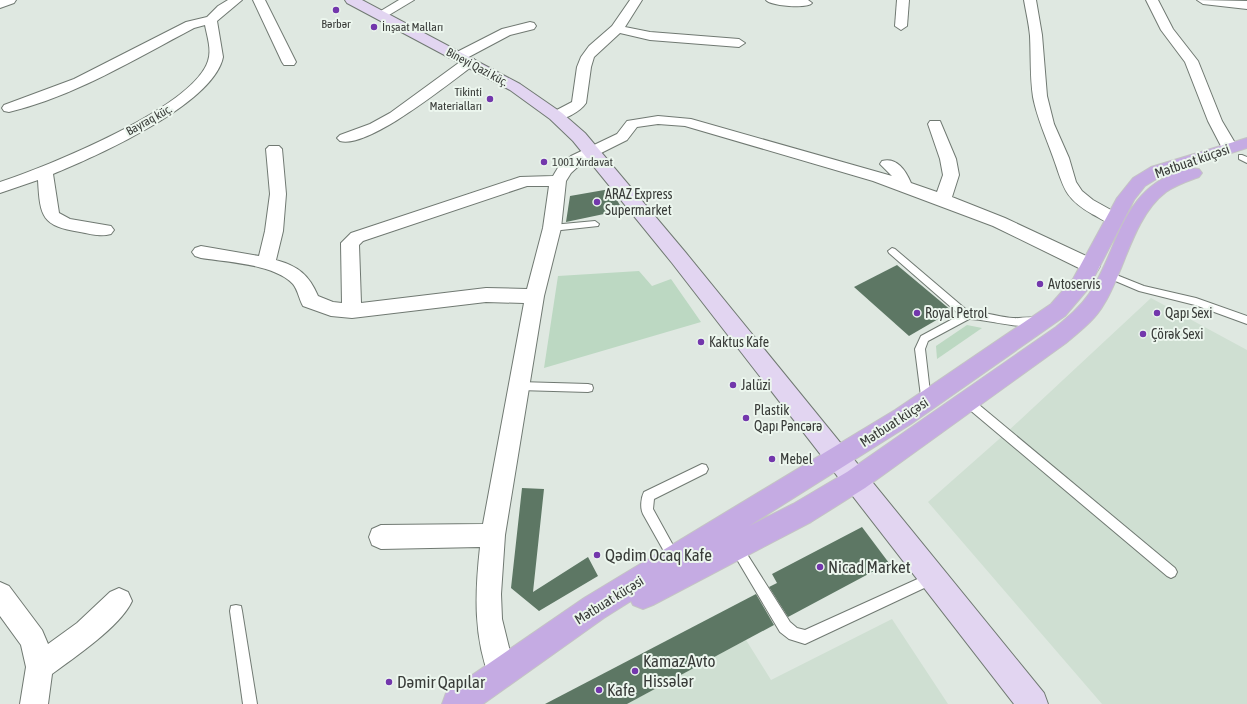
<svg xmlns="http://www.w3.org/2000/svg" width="1247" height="704" viewBox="0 0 1247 704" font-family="'Asap Condensed',sans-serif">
<rect width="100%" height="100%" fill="#dfe8e1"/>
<g fill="#cfdfd2">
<polygon points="1151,298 1247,350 1247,704 1102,704 928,502 1006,433"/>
<polygon points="892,619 948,704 627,704 746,640 771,680"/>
</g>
<g fill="#bcd8c2">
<polygon points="639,271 652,286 671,279 701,322 544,368 558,276"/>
<polygon points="967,325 982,328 937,359 936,346"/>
</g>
<g fill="#5d7764">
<polygon points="610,189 623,210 566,222 570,196"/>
<polygon points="897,265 952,311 909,336 854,287"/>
<polygon points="522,488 544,489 533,592 588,557 598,576 539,611 511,588"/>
<polygon points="862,527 889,563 788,617 769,587 777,583 772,574"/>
<polygon points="756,594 774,625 627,704 545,704"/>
</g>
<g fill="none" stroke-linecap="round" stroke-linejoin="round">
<g stroke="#707972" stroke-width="2">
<g id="lane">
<polygon points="1239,155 1242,155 1247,157 1247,163 1239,159"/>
<polygon points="595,221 599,224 598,226 552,231 548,228 552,225"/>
<path d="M892 248 895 249 969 312C984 311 998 317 1013 318 1021 319 1038 314 1043 322 1036 334 983 318 969 319L928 341 925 349 931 401 930 404 926 405 922 404 915 349 921 336 960 315 889 253 888 251Z"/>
<polygon points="1109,272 1144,286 1196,298 1247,316 1247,324 1195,305 1139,291 1106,277 1104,275 1106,273"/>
<polygon points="519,382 588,384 592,385 593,388 592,391 588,392 519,390 515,389 514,386 515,383"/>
<polygon points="968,398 972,399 1175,568 1177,572 1175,576 1171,578 1167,576 964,405 963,402 964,399"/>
<path d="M702 464 706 465 708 469 706 473 654 499 653 509 680 558 678 562 674 564 670 562 643 514C640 508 641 498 644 492Z"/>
<polygon points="736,541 740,543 790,622 797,628 805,630 933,572 937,574 939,578 937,582 805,644 789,639 780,632 732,551 730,547 732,543"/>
<polygon points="236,605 241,606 242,611 257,704 243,704 230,611 231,606"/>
</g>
</g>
<g stroke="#707972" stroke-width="2">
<g id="street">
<polygon points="0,0 16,0 14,3 0,8"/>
<path d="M228 0H242L217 21 223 57C214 104 95 157 53 174L59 213 70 219 111 226 114 230 111 234C101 237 90 234 80 232 42 226 40 217 38 180L0 193V182C46 167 193 108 208 61 212 50 207 36 205 25L194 28C135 59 75 96 9 112L4 111 2 108 4 105 74 79 186 22 207 17 218 6Z"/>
<polygon points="253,0 265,0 296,62 294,65 284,65 282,62"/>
<polygon points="399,0 414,0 384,18 376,18 374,15"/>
<path d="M630 0H642L625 27 650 32 739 39 745 43 739 47 650 40 620 33 594 57 591 67 586 103C580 112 562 122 551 119L549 116 551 113 572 102 577 67 581 57 589 46 612 26Z"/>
<path d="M766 0H808L812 3C808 9 770 6 766 0Z"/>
<polygon points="897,0 909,0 907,26 901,30 895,26"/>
<path d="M1024 0H1036L1042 35 1047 96 1054 124 1069 158 1076 182 1082 191 1093 200 1120 215 1122 219 1120 223C1109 226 1102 219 1092 214 1063 197 1064 187 1053 157 1046 137 1037 118 1033 97 1030 77 1031 56 1030 36 1029 24 1026 12 1024 0Z"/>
<polygon points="1146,0 1158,0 1173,29 1198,61 1222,121 1238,148 1235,151 1225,151 1222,148 1208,121 1185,62 1161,30"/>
<polygon points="1197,0 1247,1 1247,9 1203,4"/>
<polygon points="530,22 534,23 536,26 534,29 510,35 463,60 453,60 451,57 453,54 502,29"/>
<path d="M469 58 474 59 476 62 474 65C449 83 369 149 340 141L337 138 340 135 370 124 390 113 464 59Z"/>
<path d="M658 116 691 119 892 176 880 164 882 161C897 157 906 171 911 183L937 192 943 175 940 159 928 124 930 121H940L956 159 959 175 952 197 1005 218 1097 261 1100 266 1097 271 1091 272 1085 271 993 226 873 181 685 126 658 124 637 127 627 140 583 162 571 173 566 181 561 228 544 296 505 535 501 594 502 619 515 672 511 682 501 686 491 682C473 637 475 593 480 547L381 549 372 545 369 537 372 529 381 525 483 524 524 303 486 302 352 318 331 316 303 306C299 299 298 290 293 284 275 264 226 262 201 258L195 256 192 252 195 248 201 246 259 256 265 231 270 194 266 149 269 146H279L282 149 286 194 283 231 276 260C298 266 309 275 318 296L333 302 342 303 341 243 351 233 520 177 553 176 559 166 571 156 617 134 627 121ZM527 186H549L543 228 527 289 486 288 361 303 359 245 363 241Z"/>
<path d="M0 582 9 586 42 630 48 644 77 623 110 592 119 588 128 592 132 601C121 626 75 657 52 674L48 704H20L26 667 21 645 0 616Z"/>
</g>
</g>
<g stroke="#707972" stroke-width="2">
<polygon id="secondary" points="345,0 362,0 520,84 562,113 585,133 686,253 1044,693 1048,704 1014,704 672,263 573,141 550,119 510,90 347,3"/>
</g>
<g stroke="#c4c4c4" stroke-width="2">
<path id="primary" d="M1247 138V148L1163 175 1145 186 1134 200 1088 289 1065 316 911 424 749 526 793 504 847 472 1056 327C1068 317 1080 307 1089 294 1117 253 1120 195 1173 174 1182 171 1190 167 1199 169L1202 173 1199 177C1188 181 1176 185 1166 192 1133 217 1125 270 1104 304 1095 320 1080 331 1066 343L865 488 811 522 653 605 643 609 633 605 631 601 604 618 483 704H442L446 693 584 598 895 410 1051 304 1073 279 1117 198 1133 178 1151 167Z"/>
</g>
<use href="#lane" fill="#fff" fill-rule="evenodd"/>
<use href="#street" fill="#fff" fill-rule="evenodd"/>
<use href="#secondary" fill="#e2d5f1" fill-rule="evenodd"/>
<use href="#primary" fill="#c5abe3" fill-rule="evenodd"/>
</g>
<g fill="#7337ac" stroke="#ecf6ee" stroke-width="1.5">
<circle cx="336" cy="10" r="4"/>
<circle cx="374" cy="27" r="4"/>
<circle cx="490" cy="99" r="4"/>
<circle cx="544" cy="162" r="4"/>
<circle cx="597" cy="202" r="4"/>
<circle cx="1040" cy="284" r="4"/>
<circle cx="917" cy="313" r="4"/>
<circle cx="1157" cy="313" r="4"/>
<circle cx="1143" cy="334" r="4"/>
<circle cx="701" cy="342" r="4"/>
<circle cx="733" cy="385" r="4"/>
<circle cx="746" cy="418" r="4"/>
<circle cx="772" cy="459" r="4"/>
<circle cx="597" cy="555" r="4"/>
<circle cx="820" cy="567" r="4"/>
<circle cx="635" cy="671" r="4"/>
<circle cx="389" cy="682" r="4"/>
<circle cx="599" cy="690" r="4"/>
</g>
<g text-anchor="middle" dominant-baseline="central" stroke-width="4" stroke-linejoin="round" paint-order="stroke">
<g font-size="12" fill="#393c39" stroke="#ecf6ee" text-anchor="start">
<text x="336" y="24" text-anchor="middle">Bərbər</text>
<text x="382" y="27">İnşaat Malları</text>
<text x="482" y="92" text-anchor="end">Tikinti<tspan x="482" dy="14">Materialları</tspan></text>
<text x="552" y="162">1001 Xırdavat</text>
</g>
<g font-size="12" fill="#393c39" stroke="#ecf6ee">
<text transform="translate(477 67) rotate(28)">Bineyi Qazi küç.</text>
<text transform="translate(149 120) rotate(-29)">Bayraq küç.</text>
</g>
<g font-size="14" fill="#393c39" stroke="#ecf6ee">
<text transform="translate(1192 161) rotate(-19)">Mətbuat küçəsi</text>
<text transform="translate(894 422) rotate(-33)">Mətbuat küçəsi</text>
<text transform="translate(609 600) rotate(-32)">Mətbuat küçəsi</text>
</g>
<g font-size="14" fill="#393c39" stroke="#ecf6ee" text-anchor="start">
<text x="605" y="194">ARAZ Express<tspan x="605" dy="16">Supermarket</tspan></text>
<text x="1048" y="284">Avtoservis</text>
<text x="925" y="313">Royal Petrol</text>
<text x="1165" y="313">Qapı Sexi</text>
<text x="1151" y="334">Çörək Sexi</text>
<text x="709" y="342">Kaktus Kafe</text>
<text x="741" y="385">Jalüzi</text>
<text x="754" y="410">Plastik<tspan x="754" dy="16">Qapı Pəncərə</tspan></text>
<text x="780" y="459">Mebel</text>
</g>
<g font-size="17" fill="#393c39" stroke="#ecf6ee" text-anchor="start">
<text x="605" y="555">Qədim Ocaq Kafe</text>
<text x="828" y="567">Nicad Market</text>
<text x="643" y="661">Kamaz Avto<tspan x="643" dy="20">Hissələr</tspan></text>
<text x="397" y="682">Dəmir Qapılar</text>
<text x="607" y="690">Kafe</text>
</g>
</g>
</svg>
